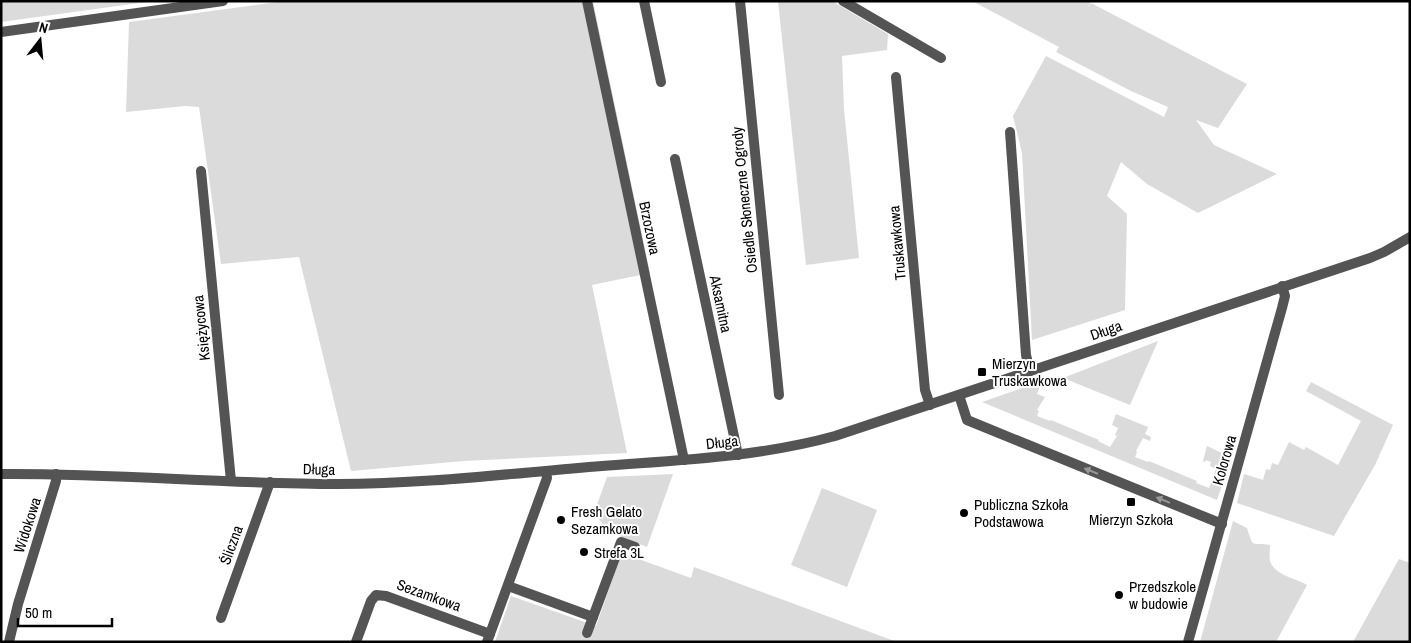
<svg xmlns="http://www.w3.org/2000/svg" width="1411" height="643" viewBox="0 0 1411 643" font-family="'Archivo Narrow',sans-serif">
<rect width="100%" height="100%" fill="#fff"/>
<g fill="#dbdbdb">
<polygon points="1,1 154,1 1,22"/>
<polygon points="285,1 593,1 650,273 592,285 627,453 464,461 351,471 299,257 221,264 199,107 185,106 126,112 129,22"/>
<polygon points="778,1 832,1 888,34 887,50 842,56 844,109 859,258 806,265"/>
<polygon points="972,1 1091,1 1088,7 1091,3 1247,84 1218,128 1196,120 1214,145 1277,174 1198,213 1147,184 1121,162 1107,196 1127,214 1125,310 1032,340 1022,153 1013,116 1046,56 1164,117 1168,107 1131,91 1056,52 1059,47"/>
<polygon points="1158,341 1130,405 1063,378"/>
<polygon points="1042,381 1037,394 1045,397 1037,410 1039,411 1037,416 1050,421 1051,420 1099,440 1098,441 1110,447 1117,436 1115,435 1118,428 1112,425 1116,414 1148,427 1145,434 1151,437 1150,441 1143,438 1136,451 1137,452 1135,457 1148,462 1149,461 1197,481 1196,483 1209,488 1216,469 1210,466 1211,462 1206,460 1205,462 1203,461 1207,446 1224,454 1228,468 1217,500 982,402"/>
<polygon points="1311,382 1393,425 1375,465 1334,536 1237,503 1244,474 1263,480 1266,469 1270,470 1272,463 1278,465 1289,442 1304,450 1306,447 1338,465 1361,421 1306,391"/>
<polygon points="673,474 647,547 609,532 594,513 607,477"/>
<polygon points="822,488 877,510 847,587 791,565"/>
<path d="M1233 521 1247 528C1254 551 1252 541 1270 545 1270 549 1269 556 1270 561 1275 576 1296 578 1307 585L1276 642H1200Z"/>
<polygon points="622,553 691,578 694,567 897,642 495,642 511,596 596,626"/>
<polygon points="1399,559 1410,563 1410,642 1353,642"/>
</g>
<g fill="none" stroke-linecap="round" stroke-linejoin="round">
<g stroke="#545454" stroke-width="10">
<polyline points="587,1 684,460"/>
<polyline points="644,1 661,82"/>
<polyline points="740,1 779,395"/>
<polyline points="843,1 941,58"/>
<polyline points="1,32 223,1"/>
<polyline points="896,77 925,390 930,405"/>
<polyline points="1010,132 1026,355 1030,371"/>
<polyline points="675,159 738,455"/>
<polyline points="201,171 231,481"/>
<polyline points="959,395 967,420 1222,524"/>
<polyline points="508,586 593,617"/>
<polyline points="221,618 270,482"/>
<polyline points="587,633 621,542 635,547"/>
<polyline points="9,642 18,604 56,481 56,474"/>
<polyline points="356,642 371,601 376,595 386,596 490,634"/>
<polyline points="487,642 547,478 546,471"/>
<polyline points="1188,642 1282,308 1285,296 1282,286"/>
</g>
<path stroke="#545454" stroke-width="10" d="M1 474C113 473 225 484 338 484 426 484 514 473 602 466 680 460 759 457 835 436L1370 258 1384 252 1410 237"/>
</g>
<defs><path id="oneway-solid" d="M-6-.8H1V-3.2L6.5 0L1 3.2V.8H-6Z" transform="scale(1.25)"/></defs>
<g fill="#989898">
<use href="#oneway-solid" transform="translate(1091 471) rotate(-158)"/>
<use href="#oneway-solid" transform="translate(1163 500) rotate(-158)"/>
</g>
<g fill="#000" stroke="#fff" stroke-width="2">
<rect x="977" y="367" width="10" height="10" rx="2.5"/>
<rect x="1126" y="497" width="10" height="10" rx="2.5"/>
<circle cx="964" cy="513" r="5"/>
<circle cx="561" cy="520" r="5"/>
<circle cx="584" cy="552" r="5"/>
<circle cx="1119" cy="595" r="5"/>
</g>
<g text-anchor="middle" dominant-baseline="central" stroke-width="4" stroke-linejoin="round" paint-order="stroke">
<g font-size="15" fill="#000" stroke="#fff">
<text transform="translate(744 200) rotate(-96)">Osiedle Słoneczne Ogrody</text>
<text transform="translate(650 228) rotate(78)">Brzozowa</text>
<text transform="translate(897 243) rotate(-95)">Truskawkowa</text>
<text transform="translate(721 304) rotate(78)">Aksamitna</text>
<text transform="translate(201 328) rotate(-96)">Księżycowa</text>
<text transform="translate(1106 330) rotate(-19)">Długa</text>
<text transform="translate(722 442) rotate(-6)">Długa</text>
<text transform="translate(1224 460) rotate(-74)">Kolorowa</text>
<text transform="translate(319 469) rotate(1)">Długa</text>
<text transform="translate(27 525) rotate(-72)">Widokowa</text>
<text transform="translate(231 545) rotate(-70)">Śliczna</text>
<text transform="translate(429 595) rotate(20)">Sezamkowa</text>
</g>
<g font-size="15" fill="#000" stroke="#fff" text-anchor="start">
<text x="992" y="363">Mierzyn<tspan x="992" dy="17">Truskawkowa</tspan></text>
<text x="974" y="504">Publiczna Szkoła<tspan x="974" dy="17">Podstawowa</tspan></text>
<text x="571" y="511">Fresh Gelato<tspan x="571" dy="17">Sezamkowa</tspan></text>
<text x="1131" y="519" text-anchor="middle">Mierzyn Szkoła</text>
<text x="594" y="552">Strefa 3L</text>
<text x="1129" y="586">Przedszkole<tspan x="1129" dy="17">w budowie</tspan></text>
</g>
</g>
<rect width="1411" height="643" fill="none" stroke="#000000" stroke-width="5"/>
<g transform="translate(40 40) rotate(16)" stroke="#ffffff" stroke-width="4" paint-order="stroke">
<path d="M0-4L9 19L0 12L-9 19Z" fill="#000000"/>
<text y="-8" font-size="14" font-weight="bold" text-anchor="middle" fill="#000000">N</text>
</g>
<path d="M18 618v8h94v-8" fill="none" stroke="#000000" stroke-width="2.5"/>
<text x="25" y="618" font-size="15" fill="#000000" stroke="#ffffff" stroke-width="4" paint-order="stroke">50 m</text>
</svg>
